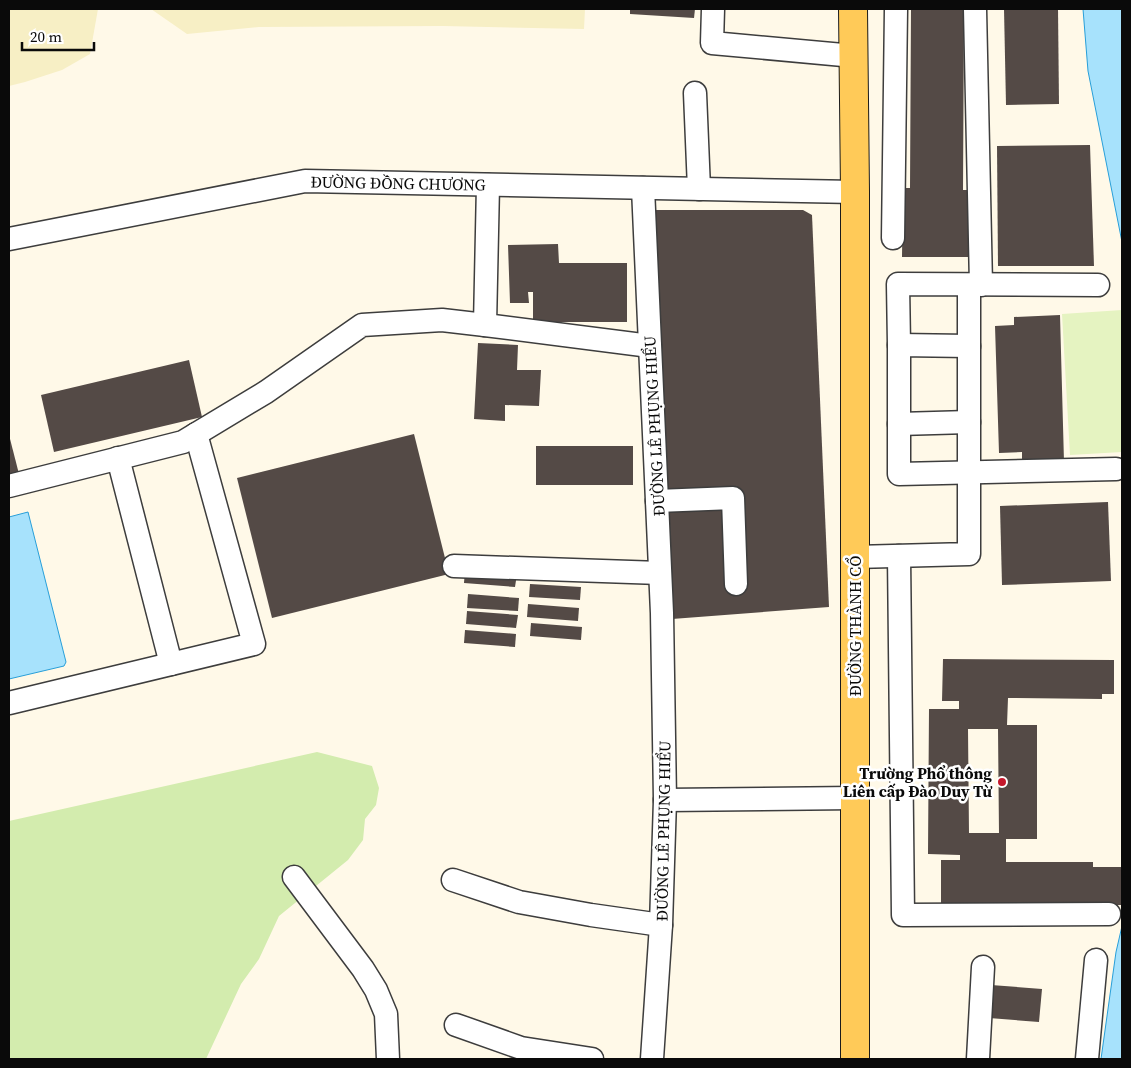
<svg xmlns="http://www.w3.org/2000/svg" width="1131" height="1068" viewBox="0 0 1131 1068" font-family="'Source Serif 4',serif">
<rect width="100%" height="100%" fill="#fff9e8"/>
<g fill="#f7efc5">
<polygon points="9,9 98,9 90,54 62,70 25,82 9,86"/>
<polygon points="151,9 585,9 584,29 443,26 259,27 187,34"/>
</g>
<polygon fill="#d3ecae" points="317,752 372,766 379,788 376,805 365,819 363,840 348,860 279,916 259,959 241,984 206,1059 9,1059 9,821"/>
<polygon fill="#e5f3c1" points="1122,310 1122,452 1070,455 1062,314"/>
<g fill="#a7e2fc" stroke="#289fd9">
<polygon points="1083,9 1122,9 1122,242 1088,71"/>
<polygon points="28,512 66,662 64,666 9,679 9,517"/>
<polygon points="1122,926 1122,1059 1101,1059 1116,952"/>
</g>
<g fill="#544a46" fill-rule="evenodd">
<polygon points="630,9 695,9 694,18 630,14"/>
<polygon points="911,9 964,9 963,190 968,190 968,257 902,257 903,188 910,188"/>
<polygon points="1004,9 1058,9 1059,104 1006,105"/>
<polygon points="1090,145 1094,266 998,266 997,146"/>
<polygon points="654,210 803,210 812,215 829,607 672,619"/>
<polygon points="558,244 559,263 627,263 627,322 533,322 533,292 528,292 529,303 510,303 508,245"/>
<polygon points="1060,315 1064,462 1022,463 1022,452 999,453 995,326 1014,325 1014,317"/>
<polygon points="478,343 518,345 517,370 541,370 539,406 505,405 505,421 474,419"/>
<polygon points="189,360 202,417 54,452 41,395"/>
<polygon points="414,434 449,574 272,618 237,478"/>
<polygon points="9,435 19,474 9,476"/>
<rect x="536" y="446" width="97" height="39"/>
<polygon points="1108,502 1111,581 1002,585 1000,506"/>
<polygon points="465,570 517,574 515,587 464,583"/>
<polygon points="530,584 581,587 580,600 529,597"/>
<polygon points="468,594 519,598 518,611 467,608"/>
<polygon points="528,604 579,608 578,621 527,617"/>
<polygon points="467,611 518,615 516,628 466,624"/>
<polygon points="531,623 582,627 581,640 530,636"/>
<polygon points="465,630 516,634 515,647 464,643"/>
<path d="M943 659 1114 660V694H1102V699L1008 698 1007 725H1037V839H1006V862H1093V867H1122V905L941 904V860H960V855L928 854 929 709H959V701H942ZM968 729H998L999 833H969Z"/>
<polygon points="991,985 1042,989 1039,1022 989,1018"/>
</g>
<g fill="none" stroke-linecap="round" stroke-linejoin="round">
<g stroke="#3d3d3d" stroke-width="25">
<g id="minor">
<polyline points="713,9 712,43 854,56"/>
<polyline points="975,9 981,285"/>
<polyline points="695,93 699,189"/>
<polyline points="488,185 485,325 650,346"/>
<polyline points="643,188 662,613 665,800 661,925 652,1059"/>
<polyline points="893,238 896,9"/>
<polyline points="9,239 305,181 855,192"/>
<polyline points="899,345 898,284 1098,285"/>
<polyline points="969,346 899,345 899,474 1116,469"/>
<polyline points="899,424 969,422"/>
<polyline points="118,458 171,664"/>
<polyline points="9,486 183,442 266,392 362,325 442,320 485,325"/>
<polyline points="657,501 733,498 736,584"/>
<polyline points="899,556 903,915 1109,914"/>
<polyline points="855,557 969,554 969,285"/>
<polyline points="454,566 660,573"/>
<polyline points="9,703 254,644 196,434"/>
<polyline points="665,800 855,798"/>
<polyline points="294,877 363,969 376,990 386,1014 388,1059"/>
<polyline points="453,880 519,902 591,915 661,925"/>
<polyline points="456,1025 521,1048 592,1059"/>
<polyline points="978,1059 983,967"/>
<polyline points="1087,1059 1096,960"/>
</g>
</g>
<g stroke="#1b1b1b" stroke-width="30">
<polyline id="major" points="853,9 855,192 855,1059"/>
</g>
<use href="#minor" stroke="#fff" stroke-width="22"/>
<use href="#major" stroke="#ffca58" stroke-width="28"/>
</g>
<circle fill="#c5182c" stroke="#fff" stroke-width="2" cx="1002" cy="782" r="5"/>
<g text-anchor="middle" dominant-baseline="central" stroke-width="5" stroke-linejoin="round" paint-order="stroke">
<g font-size="16" fill="#0a0a0a" stroke="#fff">
<text transform="translate(398 183) rotate(1)">ĐƯỜNG ĐỒNG CHƯƠNG</text>
<text transform="translate(654 426) rotate(-93)">ĐƯỜNG LÊ PHỤNG HIỂU</text>
<text transform="translate(855 626) rotate(-90)">ĐƯỜNG THÀNH CỔ</text>
<text transform="translate(663 831) rotate(-89)">ĐƯỜNG LÊ PHỤNG HIỂU</text>
</g>
<g font-size="16" font-weight="bold" fill="#0a0a0a" stroke="#fff" text-anchor="end">
<text x="992" y="773">Trường Phổ thông<tspan x="992" dy="18">Liên cấp Đào Duy Từ</tspan></text>
</g>
</g>
<rect width="1131" height="1068" fill="none" stroke="#0a0a0a" stroke-width="20"/>
<path d="M22 42v8h72v-8" fill="none" stroke="#0a0a0a" stroke-width="2.5"/>
<text x="30" y="42" font-size="15" fill="#0a0a0a" stroke="#ffffff" stroke-width="4" paint-order="stroke">20 m</text>
</svg>
